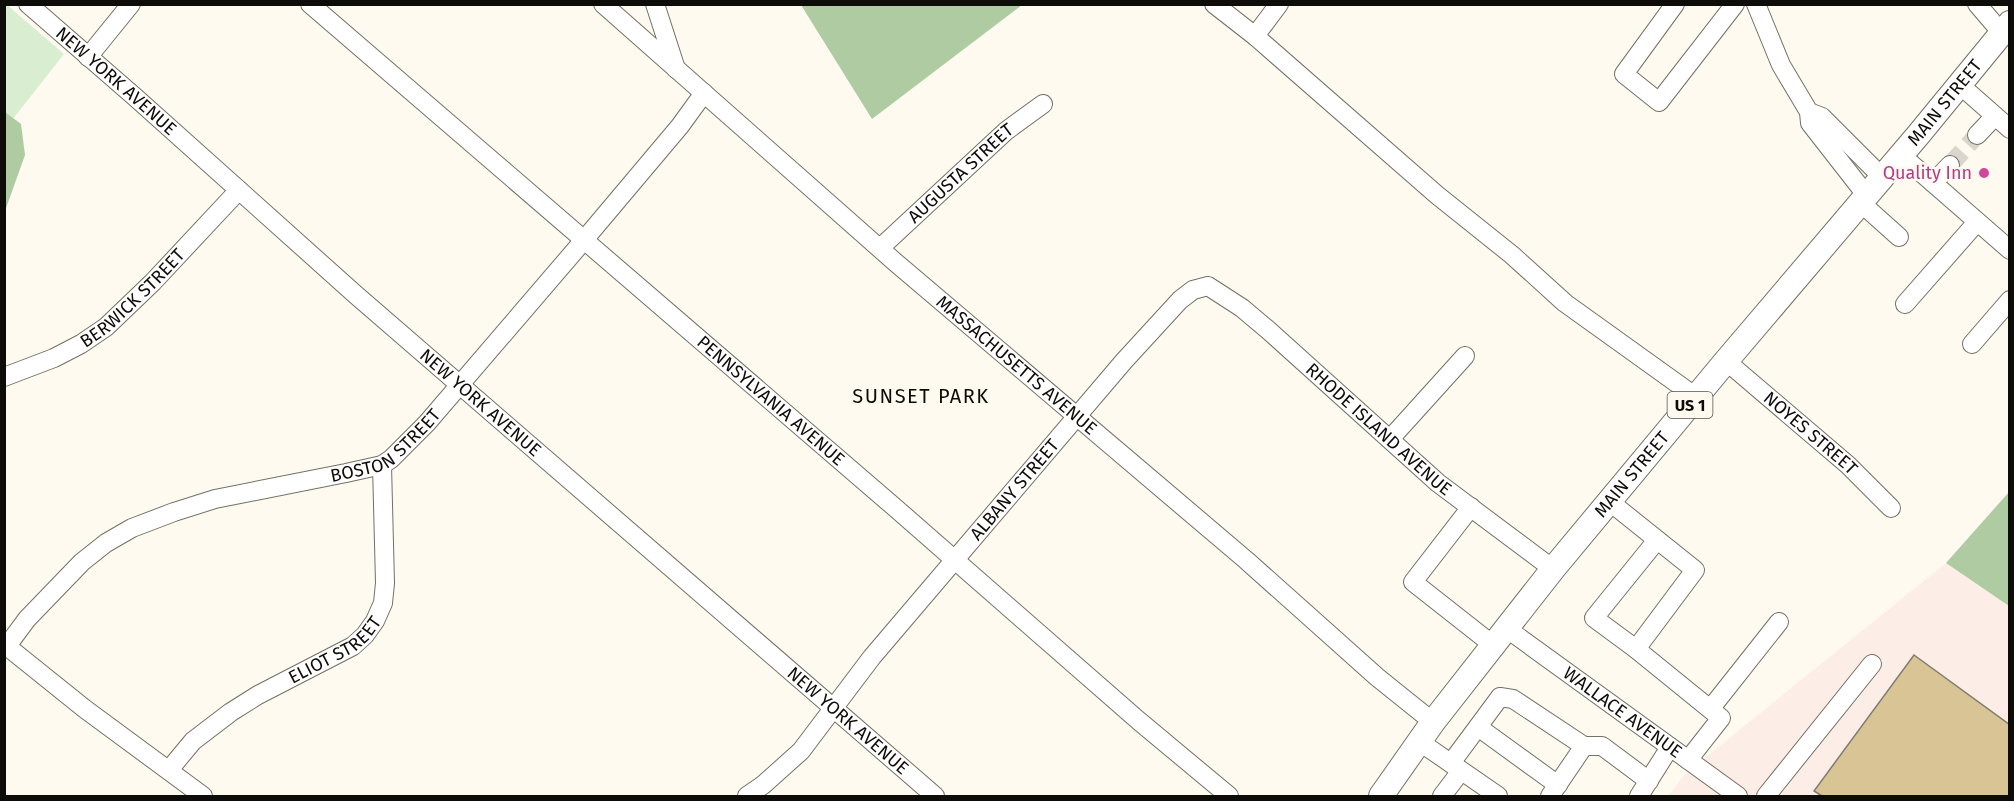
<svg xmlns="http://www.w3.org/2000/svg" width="2014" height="801" viewBox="0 0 2014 801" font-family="'Fira Sans',sans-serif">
<rect width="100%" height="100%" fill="#fffaf0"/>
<polygon fill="#fcede7" points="1946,563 2009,606 2009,796 1668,796 1685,774"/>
<polygon fill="#d9eed0" points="6,4 64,54 5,129 4,5"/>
<g fill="#aecba1">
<polygon points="801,5 1022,5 872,119"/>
<polygon points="5,112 21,124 25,155 5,211"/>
<polygon points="2009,492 2009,606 1946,563"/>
</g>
<polygon fill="#d8c495" stroke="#807c70" stroke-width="1.5" points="1914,655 2010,725 2010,796 1822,796 1814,791"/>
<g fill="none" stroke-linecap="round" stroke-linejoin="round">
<polyline stroke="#dbd6cd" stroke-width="18" stroke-dasharray="18 9" stroke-linecap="butt" points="1950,165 1977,135"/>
<g stroke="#747064" stroke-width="20">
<g id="minor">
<path id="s1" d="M28 4 135 97 356 295 935 796"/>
<path id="s2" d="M310 4 892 505 1139 721 1229 796"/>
<path id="s3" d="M603 4 895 262 1246 560 1377 677 1433 722"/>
<polyline points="655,4 676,69"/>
<polyline points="1214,4 1255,36"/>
<polyline points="1279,4 1255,36 1437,195 1512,255 1565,303 1696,397"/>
<polyline points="1675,4 1624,74 1659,102 1735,4"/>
<polyline points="1756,4 1781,65 1809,112 1810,123 1867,196"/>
<polyline points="1977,4 2001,32"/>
<polyline points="88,57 131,4"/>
<polyline points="1960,85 2010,129"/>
<polyline points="1809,112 1822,117 1882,177"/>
<polyline points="1977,135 1995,116"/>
<polyline points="1901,155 2010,250"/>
<polyline points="1933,183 1950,165"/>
<polyline points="1861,203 1899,237"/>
<path id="s4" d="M880 248 1006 131 1043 104"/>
<polyline points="1905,304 1977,222"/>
<polyline points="1972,344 2010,300"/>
<path id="s5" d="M1726 361 1848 465 1891 508"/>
<path id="s6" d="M4 377 54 358 81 344 106 327 153 282 239 190"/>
<polyline points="1390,439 1465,356"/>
<polyline points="1610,502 1695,570 1636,649 1721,718 1688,760"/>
<polyline points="1471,507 1413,582 1493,645"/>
<path id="s7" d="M1506 628 1738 796"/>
<polyline points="4,644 85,709 203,796"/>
<path id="s8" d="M7 646 27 619 82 562 106 543 132 528 174 512 215 499 346 473 382 465 391 459 427 423 584 240 680 126 704 93"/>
<polyline points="1636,649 1594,618 1657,540"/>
<polyline points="1711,708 1779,622"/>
<polyline points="1478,727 1558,785"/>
<polyline points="1420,742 1498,796"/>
<polyline points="1451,763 1500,697 1513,699 1584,746"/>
<path id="s9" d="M169 770 193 741 231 712 258 695 353 646 365 635 375 621 383 603 385 583 382 465"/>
<path id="s10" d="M747 796 763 785 801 751 872 657 1124 361 1180 300 1193 290 1208 286 1242 308 1267 329 1438 483 1553 569"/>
<polyline points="1442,796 1461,771"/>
<polyline points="1550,796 1584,746 1602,746 1649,781"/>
<polyline points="1639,796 1670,747"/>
<polyline points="1766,796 1872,664"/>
</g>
</g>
<g stroke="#747064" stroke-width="26">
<g id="major">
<path id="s11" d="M1381 796 1433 722 1553 569 1726 361 1919 134 2010 23"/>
</g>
</g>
<use href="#minor" stroke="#fff" stroke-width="18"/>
<use href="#major" stroke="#fff" stroke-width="24"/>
</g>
<circle fill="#d1479c" stroke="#fffaf0" stroke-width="2" cx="1984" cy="173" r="6"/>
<g text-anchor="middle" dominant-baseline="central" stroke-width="5" stroke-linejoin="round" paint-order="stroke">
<rect fill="#fffaf0" stroke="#56534e" stroke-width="1.5" x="1667.5" y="392" width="45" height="26" rx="4.5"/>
<g font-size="16" font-weight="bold" fill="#0e0c08">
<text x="1690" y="405">US 1</text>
</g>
<g font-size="18" fill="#0e0c08" stroke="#fffaf0">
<text stroke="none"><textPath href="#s1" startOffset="117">NEW YORK AVENUE</textPath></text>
<text stroke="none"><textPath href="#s11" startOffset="894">MAIN STREET</textPath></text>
<text stroke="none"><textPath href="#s4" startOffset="110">AUGUSTA STREET</textPath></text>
<text stroke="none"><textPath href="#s6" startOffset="153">BERWICK STREET</textPath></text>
<text stroke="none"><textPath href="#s3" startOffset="549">MASSACHUSETTS AVENUE</textPath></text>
<text stroke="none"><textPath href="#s2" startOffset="608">PENNSYLVANIA AVENUE</textPath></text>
<text stroke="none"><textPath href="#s1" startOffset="603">NEW YORK AVENUE</textPath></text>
<text stroke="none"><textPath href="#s10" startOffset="915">RHODE ISLAND AVENUE</textPath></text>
<text stroke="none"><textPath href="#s5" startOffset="111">NOYES STREET</textPath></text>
<text stroke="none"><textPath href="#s8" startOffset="444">BOSTON STREET</textPath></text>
<text stroke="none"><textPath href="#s11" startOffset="408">MAIN STREET</textPath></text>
<text stroke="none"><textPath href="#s10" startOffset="408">ALBANY STREET</textPath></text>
<text stroke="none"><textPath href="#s9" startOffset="207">ELIOT STREET</textPath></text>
<text stroke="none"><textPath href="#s7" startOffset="144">WALLACE AVENUE</textPath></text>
<text stroke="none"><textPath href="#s1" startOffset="1089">NEW YORK AVENUE</textPath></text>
</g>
<g font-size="18" fill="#b23c85" stroke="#fffaf0" text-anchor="end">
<text x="1972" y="173">Quality Inn</text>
</g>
<g font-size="20" letter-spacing="1.5" fill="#0e0c08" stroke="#fffaf0">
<text x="921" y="396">SUNSET PARK</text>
</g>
</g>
<rect width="2014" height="801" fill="none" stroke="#0e0c08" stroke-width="12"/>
</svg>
